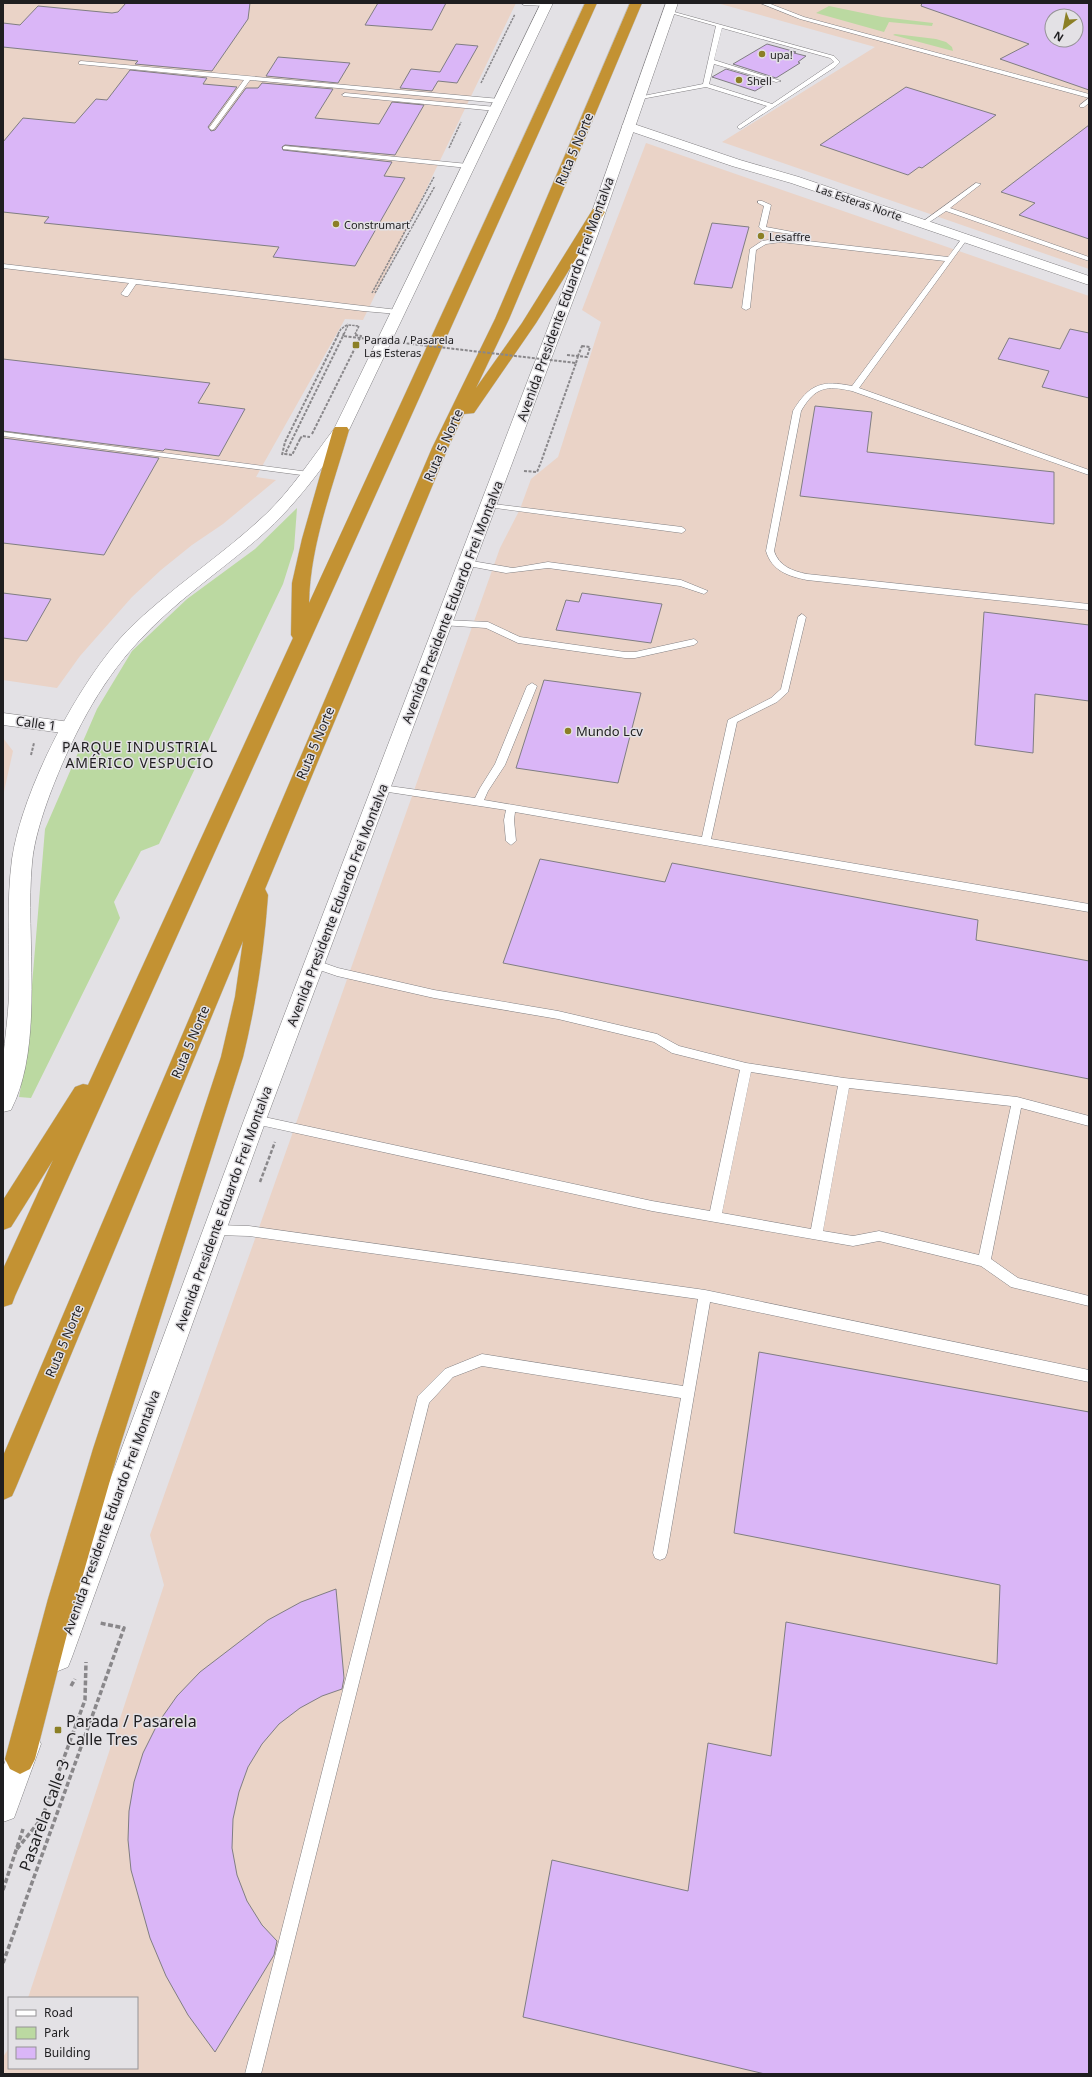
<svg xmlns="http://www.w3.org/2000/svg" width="1092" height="2077" viewBox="0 0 1092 2077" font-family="'Noto Sans',sans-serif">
<rect width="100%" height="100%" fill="#e3e1e5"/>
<g fill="#ead3c7" fill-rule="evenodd">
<polygon points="3,3 516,3 363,320 345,319 256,477 276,480 223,524 192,545 161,570 132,597 80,656 57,688 3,680"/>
<path d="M717 3H1089V269L722 142 875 47ZM1052 16H1076V40H1052Z"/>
<polygon points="646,143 1089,296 1089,2074 3,2074 3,2057 9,2048 9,2068 137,2068 137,1998 28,1998 164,1585 150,1535 500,548 520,509 531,479 558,457 601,322 582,310"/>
<polygon points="3,738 13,751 3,796"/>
</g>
<g fill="#bbd9a1">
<polygon points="829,6 882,17 933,23 932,26 889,22 884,32 816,13"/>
<polygon points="895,34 936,39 946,42 952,47 953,51 893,35"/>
<polygon points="297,508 294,549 283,584 159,844 141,851 114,902 120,918 31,1098 19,1097 26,1057 45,829 97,709 132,651 187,599 255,549"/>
</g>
<g fill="#dab6f7" stroke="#807e82" fill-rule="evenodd">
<polygon points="126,3 250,3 248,19 212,71 135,64 138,61 3,47 3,23 20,25 38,6 112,13 118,12"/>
<polygon points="378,3 446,3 432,30 365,25"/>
<path d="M922 3H1089V90L1000 59 1029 44 921 6ZM1052 16H1076V40H1052Z"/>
<polygon points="456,44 478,46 457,83 438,81 432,91 400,88 411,69 440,72"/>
<polygon points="767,44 796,52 794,53 806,56 798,62 800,63 776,78 733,64"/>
<polygon points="278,57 350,63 338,83 266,76"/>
<polygon points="726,69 770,82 755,91 712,77"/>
<polygon points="130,70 207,78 203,84 237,87 208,127 211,131 215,130 246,88 258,88 262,83 333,89 315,118 379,124 392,102 424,105 395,155 285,145 282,147 283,150 392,162 384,176 405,178 355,266 273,257 279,247 44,223 49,217 3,212 3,142 23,118 75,123 96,99 107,100"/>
<polygon points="906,87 996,115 922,168 919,167 908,175 820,145"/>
<polygon points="1089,125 1089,239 1019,215 1035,203 1001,192"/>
<polygon points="712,223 749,227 732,288 694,284"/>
<polygon points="1070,329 1089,333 1089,398 1042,387 1049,371 998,359 1009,338 1060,349"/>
<polygon points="3,359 210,383 198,403 245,409 219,456 165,449 163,451 3,431"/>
<polygon points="815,406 872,412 867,452 1054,472 1054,524 800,496"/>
<polygon points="3,438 159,458 104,555 3,543"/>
<polygon points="3,593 51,599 27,641 3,638"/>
<polygon points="582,593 662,604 651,643 556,630 566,600 579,602"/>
<polygon points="984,612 1089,625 1089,701 1035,694 1033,753 975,745"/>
<polygon points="544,680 641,693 618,783 516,768"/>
<polygon points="540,859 665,882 672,863 978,920 976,940 1089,961 1089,1079 503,963"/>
<polygon points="759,1352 1089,1412 1089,2074 765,2074 523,2017 552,1860 688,1891 708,1743 771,1756 786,1622 997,1664 1000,1585 734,1533"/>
<polygon points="336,1589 344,1678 342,1689 322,1696 300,1708 279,1724 262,1744 248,1767 239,1792 233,1819 232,1848 237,1875 247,1901 262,1925 277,1941 274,1955 215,2052 188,2015 166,1976 150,1938 131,1870 128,1840 129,1811 134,1782 143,1753 158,1723 177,1696 200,1672 268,1620 301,1602"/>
</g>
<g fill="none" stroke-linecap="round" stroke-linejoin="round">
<g stroke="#828083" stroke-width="1">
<g id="service">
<polygon points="521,3 548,3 549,4 546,6 524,5"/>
<polygon points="760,3 768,3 804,17 1089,94 1089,98 800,19"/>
<path d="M667 10 834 56 840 62 835 67 740 129 738 128V126L767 106 706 87 636 100V98L638 97 703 84 716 26 667 12ZM722 28 830 58 834 62 772 104 709 84 714 64 776 82 781 81 714 60Z"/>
<polygon points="81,61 500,99 503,101 500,103 250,80 214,129 212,130 209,128 244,80 79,64 79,62"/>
<polygon points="345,93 496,107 499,109 496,111 343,96 342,95"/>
<polygon points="1089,98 1089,103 1084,107 1080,107 1080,105"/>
<polygon points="285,146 468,164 471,166 468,168 283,149 283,147"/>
<polygon points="976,183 981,184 950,208 1089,257 1089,261 946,211 925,225 921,225 921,223"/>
<polygon points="758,201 762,201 771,205 766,227 798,233 798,235 762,230 759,227 764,206 758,203"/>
<path d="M963 237 968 238 859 388 1089 470V475L852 391C826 385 815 387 801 411L774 551C779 566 792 571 807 574L1089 604V610L807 580C788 576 772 571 766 551L793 411C809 384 822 380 852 386L945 261 781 242 766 244 756 250 750 308 746 310 742 308 750 249 762 241 781 238 948 257Z"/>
<polygon points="3,264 398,310 402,312 398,314 363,311 136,284 128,296 125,296 121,294 129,283 3,268"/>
<polygon points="3,432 309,472 313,474 309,476 3,436"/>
<polygon points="485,503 682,527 686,530 682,533 488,507 484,505"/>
<polygon points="466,560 513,568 548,562 681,580 708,591 704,594 680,586 548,568 506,573 463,565 462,563"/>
<polygon points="802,614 806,617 788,692 777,702 737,722 711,839 1089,904 1089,912 515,812 514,820 516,841 511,845 506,841 504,820 506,810 382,791 377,788 382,785 475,798 480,788 495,764 527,686 532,683 537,686 505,765 488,791 484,800 702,837 728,720 771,698 781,689 798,617"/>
<polygon points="445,620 488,622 520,637 625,652 635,652 694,639 698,642 694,645 635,658 625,658 518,643 486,628 442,625 442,621"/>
<path d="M315 960 338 968 434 990 558 1011 657 1034 679 1046 746 1063 844 1078 1017 1097 1089 1116V1126L1021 1108 991 1259 1018 1278 1089 1296V1306L1011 1287 981 1266 879 1241 853 1246 652 1211 251 1123 249 1120 251 1117 255 1115 652 1201 710 1211 740 1070 672 1053 654 1042 558 1019 434 998 337 976 311 967 310 964 311 961ZM751 1072 838 1086 811 1229 722 1213ZM849 1088 1011 1106 979 1255 879 1231 853 1236 823 1231Z"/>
<polygon points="216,1225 249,1226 705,1290 1089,1370 1089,1382 710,1302 667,1553 665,1558 660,1560 655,1558 653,1553 681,1398 482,1366 453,1377 429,1403 261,2074 245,2074 418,1396 445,1369 482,1354 683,1386 698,1299 249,1236 216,1235 212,1234 210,1230 212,1226"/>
</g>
</g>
<g stroke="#828083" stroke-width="1">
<g id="minor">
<polygon points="628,122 740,160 799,177 1089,276 1089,285 791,183 732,166 624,129 622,126 624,123"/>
<polygon points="3,713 70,722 76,724 79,728 76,732 70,734 3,725"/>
</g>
</g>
<g stroke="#828083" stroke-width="1">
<g id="secondary">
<path d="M541 3H553L349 430C323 467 296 505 262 535 221 571 175 601 138 642 98 685 71 739 50 794 42 816 34 840 32 863 25 937 45 1044 11 1110L3 1112C3 1095 1 1077 3 1060 5 1038 8 1017 9 996 10 950 6 904 12 859 22 790 79 681 127 631 170 588 222 556 266 514 292 489 312 458 334 429Z"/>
<polygon points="666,3 678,3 598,234 266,1120 72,1657 68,1667 58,1671 48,1667 44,1657 244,1120 584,234"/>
<polygon points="26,1729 36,1734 41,1744 14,1818 3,1822 3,1767 16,1734"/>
</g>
</g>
<g stroke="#c0c0c1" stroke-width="1">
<g id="motorway">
<path d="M585 3H597L15 1296 12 1304 3 1307V1269L53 1160 11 1227 3 1230V1200L75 1087 83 1084 88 1085 293 638 291 635 292 583 302 539 333 430 335 427H347L349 430C333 486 310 545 309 603Z"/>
<path d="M630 3H642L509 319 476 388 522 323 593 209 598 208 605 212 536 323 474 413 464 414 448 448 265 889 268 895C264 950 256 1004 243 1057L119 1449 76 1599 35 1759 30 1769 20 1774 10 1769 5 1759 48 1599 93 1449 221 1057 235 997 243 941 16 1487 12 1496 3 1500V1456L432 448 495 319Z"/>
</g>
</g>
<g stroke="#89878a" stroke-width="1.5" stroke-dasharray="2.5 1" stroke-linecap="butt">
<polyline points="481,83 515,14"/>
<polyline points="449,148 461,122"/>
<polyline points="372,293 434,177"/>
<polyline points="375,293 435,186"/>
<polyline points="338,334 341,329 348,324"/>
<polyline points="344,334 348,325 359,326 355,334"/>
</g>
<g stroke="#89878a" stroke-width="2" stroke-dasharray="3 1.5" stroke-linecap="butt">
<polyline points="343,336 344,333"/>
<polygon points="582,346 590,347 587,357 578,356"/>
<polyline points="567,355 578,356"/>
<polyline points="576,363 578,356"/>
<polyline points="312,434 361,336 355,335 356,333"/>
<polyline points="300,439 302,436 310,437"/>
<polyline points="282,455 285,442 339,333"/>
<polyline points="524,471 537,472 541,462"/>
<polyline points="31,755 34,743"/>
</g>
<polyline stroke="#89878a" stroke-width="2.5" stroke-dasharray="4 2" stroke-linecap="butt" points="260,1182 275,1142"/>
<g stroke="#89878a" stroke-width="3.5" stroke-dasharray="5 2.5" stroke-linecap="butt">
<polyline points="71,1686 75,1679"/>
<polyline points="17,1849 42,1818 85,1700 86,1662"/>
<polyline points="3,1890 23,1829"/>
<polyline points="3,1963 124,1628 100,1623"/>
</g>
<use href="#service" fill="#fff" fill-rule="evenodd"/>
<use href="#minor" fill="#fff" fill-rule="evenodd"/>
<use href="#secondary" fill="#fff" fill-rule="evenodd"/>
<use href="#motorway" fill="#c39233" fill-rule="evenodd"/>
<polyline stroke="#89878a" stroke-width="2" stroke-dasharray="3 1.5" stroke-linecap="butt" points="300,439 292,455 285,454 343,336 576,363 541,462"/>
</g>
<g fill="#8b7f25" stroke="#e3e1e5" stroke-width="1.5">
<circle cx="762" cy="54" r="4"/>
<circle cx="739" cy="80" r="4"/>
<circle cx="336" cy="224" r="4"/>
<circle cx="761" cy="236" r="4"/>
<rect x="352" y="341" width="8" height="8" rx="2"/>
<circle cx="568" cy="731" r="4"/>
<rect x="54" y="1726" width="8" height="8" rx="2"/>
</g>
<g text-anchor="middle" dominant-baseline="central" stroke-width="3" stroke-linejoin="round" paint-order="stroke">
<g font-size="11" fill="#1f1e20" stroke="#e3e1e5" text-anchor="start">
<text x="770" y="54">upa!</text>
<text x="747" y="80">Shell</text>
<text x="344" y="224">Construmart</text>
<text x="769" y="236">Lesaffre</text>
<text x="364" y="339">Parada / Pasarela<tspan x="364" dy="13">Las Esteras</tspan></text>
</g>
<g font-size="11" fill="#1f1e20" stroke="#e3e1e5">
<text transform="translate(859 202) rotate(19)">Las Esteras Norte</text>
</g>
<g font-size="13" fill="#1f1e20" stroke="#e3e1e5">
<text transform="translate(574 149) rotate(-67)">Ruta 5 Norte</text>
<text transform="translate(565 299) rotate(-70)">Avenida Presidente Eduardo Frei Montalva</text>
<text transform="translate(443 445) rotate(-66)">Ruta 5 Norte</text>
<text transform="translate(452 602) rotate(-69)">Avenida Presidente Eduardo Frei Montalva</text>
<text transform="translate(36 723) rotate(8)">Calle 1</text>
<text transform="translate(315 743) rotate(-67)">Ruta 5 Norte</text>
<text transform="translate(337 905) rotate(-69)">Avenida Presidente Eduardo Frei Montalva</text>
<text transform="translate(190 1042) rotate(-67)">Ruta 5 Norte</text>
<text transform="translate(223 1208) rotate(-70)">Avenida Presidente Eduardo Frei Montalva</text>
<text transform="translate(64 1341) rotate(-67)">Ruta 5 Norte</text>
<text transform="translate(111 1512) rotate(-70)">Avenida Presidente Eduardo Frei Montalva</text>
</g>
<g font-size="13" fill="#1f1e20" stroke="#e3e1e5" text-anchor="start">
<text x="576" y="731">Mundo Lcv</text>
</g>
<g font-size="14" letter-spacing="1" fill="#1f1e20" stroke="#e3e1e5">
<text x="140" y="746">PARQUE INDUSTRIAL<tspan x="140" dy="16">AMÉRICO VESPUCIO</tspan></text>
</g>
<g font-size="16" fill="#1f1e20" stroke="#e3e1e5" text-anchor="start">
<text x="66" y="1721">Parada / Pasarela<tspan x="66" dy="18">Calle Tres</tspan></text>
</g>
<g font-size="16" fill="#1f1e20" stroke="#e3e1e5">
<text transform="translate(44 1815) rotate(-70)">Pasarela Calle 3</text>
</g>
</g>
<rect width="1092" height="2077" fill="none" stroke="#1f1e20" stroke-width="8"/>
<rect x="8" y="1997" width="130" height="72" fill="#e3e1e5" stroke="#959396"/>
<rect x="16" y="2010" width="20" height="6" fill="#ffffff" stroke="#959396"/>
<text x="44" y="2017" font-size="12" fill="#1f1e20">Road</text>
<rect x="16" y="2027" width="20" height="12" fill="#bbd9a1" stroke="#959396"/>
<text x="44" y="2037" font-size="12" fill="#1f1e20">Park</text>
<rect x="16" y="2047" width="20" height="12" fill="#dab6f7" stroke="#959396"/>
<text x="44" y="2057" font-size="12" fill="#1f1e20">Building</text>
<g transform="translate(1064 28) rotate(212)"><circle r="19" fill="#e3e1e5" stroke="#959396"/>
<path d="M0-3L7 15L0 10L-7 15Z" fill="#8b7f25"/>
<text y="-6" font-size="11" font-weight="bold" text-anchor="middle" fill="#1f1e20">N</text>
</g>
</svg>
